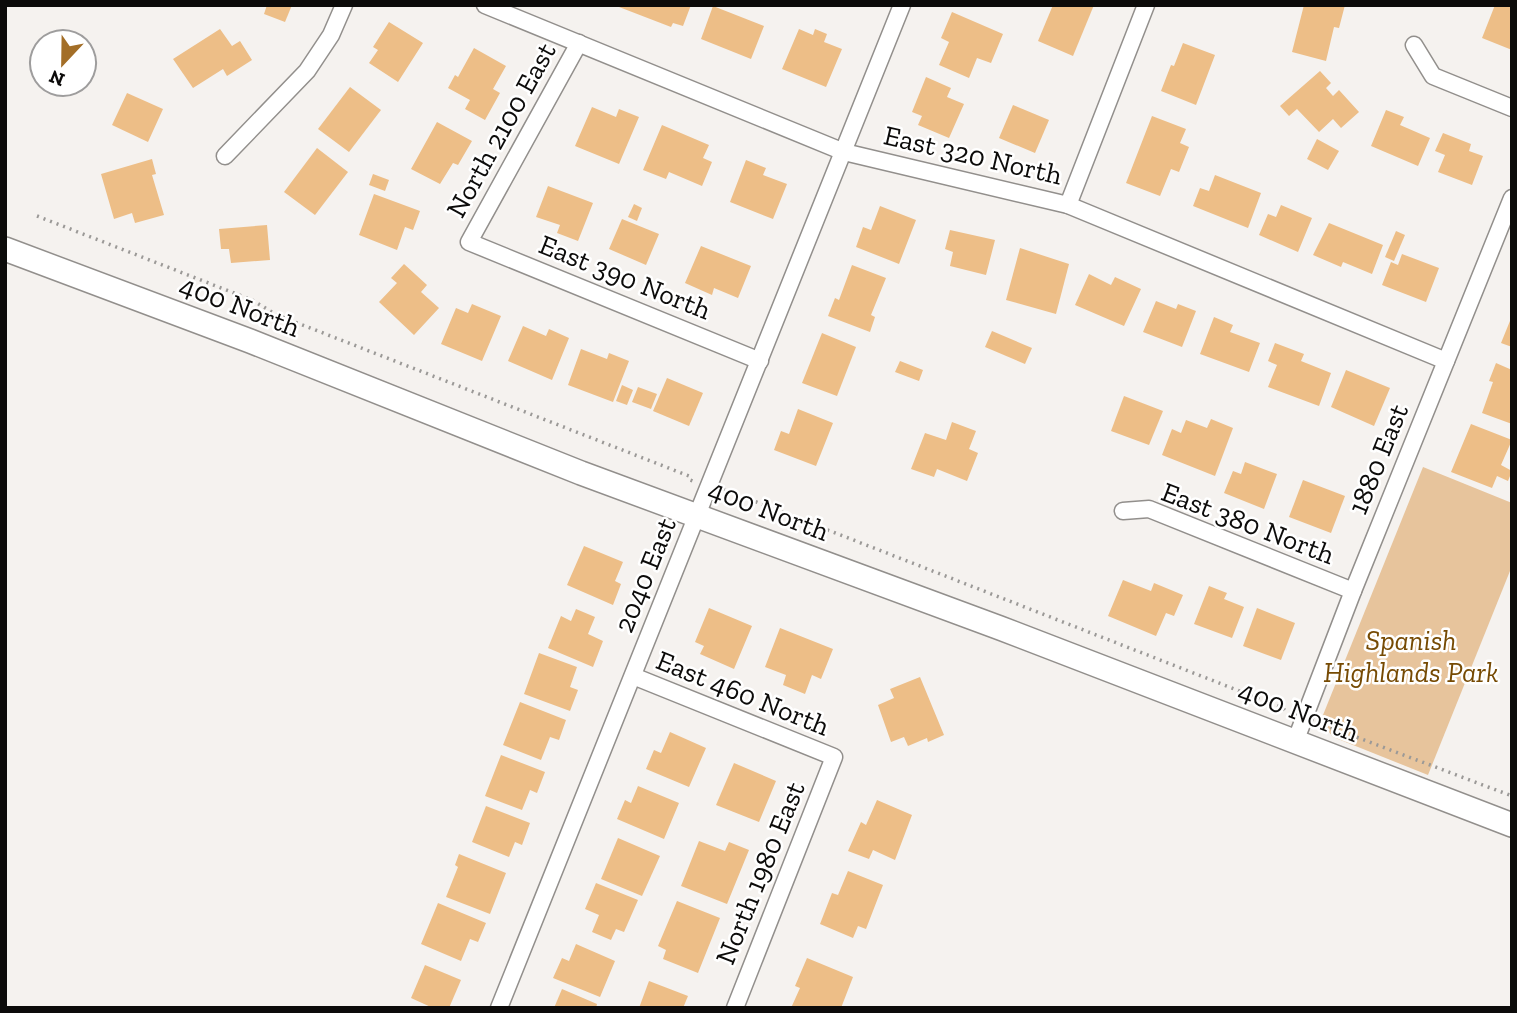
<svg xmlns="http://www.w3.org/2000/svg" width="1517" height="1013" viewBox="0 0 1517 1013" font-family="'Zilla Slab',serif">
<rect width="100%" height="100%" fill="#f5f2ef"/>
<polygon fill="#e7c49c" points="1423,467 1512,503 1512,566 1428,775 1333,737 1325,727 1323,715"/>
<g fill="#edbe87">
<polygon points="267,5 292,5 285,22 264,14"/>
<polygon points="620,5 691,5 683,26 673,23 671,27 619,7"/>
<polygon points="1053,5 1094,5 1073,56 1038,41"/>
<polygon points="1304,5 1345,5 1339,28 1334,27 1326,61 1292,52"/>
<polygon points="1495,5 1512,5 1512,50 1482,38"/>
<polygon points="713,6 764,26 751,59 701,39"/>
<polygon points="952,12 1003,34 991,63 977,58 969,78 939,65 949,42 941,38"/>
<polygon points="389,22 423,43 398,82 369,63 378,50 373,47"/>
<polygon points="220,29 232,46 240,41 252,60 227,76 223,69 193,88 173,59"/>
<polygon points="799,29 813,35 815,29 827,34 824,42 842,49 826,87 782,69"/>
<polygon points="1183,43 1215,55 1196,105 1161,91 1171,65 1174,66"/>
<polygon points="474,48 506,66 493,89 500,93 485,120 465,109 470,100 448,88 455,75 458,77"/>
<polygon points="1320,71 1331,83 1326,88 1333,96 1339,90 1359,112 1341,128 1333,119 1319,132 1297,109 1289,116 1280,106"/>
<polygon points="926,77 951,88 947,97 964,104 949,138 918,125 922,116 912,112"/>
<polygon points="350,87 381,110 349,152 318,129"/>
<polygon points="127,93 163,109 148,142 112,125"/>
<polygon points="1013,105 1049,120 1035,153 999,138"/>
<polygon points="592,107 616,117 619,109 639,117 619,164 575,146"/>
<polygon points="1386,110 1404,117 1400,125 1430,138 1418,166 1371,146"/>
<polygon points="1152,116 1186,129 1180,143 1189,147 1179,172 1171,169 1160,196 1126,183"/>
<polygon points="437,122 472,141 458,165 453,163 440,184 411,169"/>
<polygon points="662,125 709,145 703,158 712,162 702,186 669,172 666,179 643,170"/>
<polygon points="1443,133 1471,144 1469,151 1483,156 1472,185 1438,172 1445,155 1435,151"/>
<polygon points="1317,139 1339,151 1328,170 1307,159"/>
<polygon points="317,148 348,172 315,215 284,192"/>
<polygon points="152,159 156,174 152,175 164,215 135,223 132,213 114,219 101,174"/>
<polygon points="746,160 766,168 763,175 787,184 773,219 730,202"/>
<polygon points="373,174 389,180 385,191 369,185"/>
<polygon points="1215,175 1261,193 1248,228 1193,206 1200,188 1209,191"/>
<polygon points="548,186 593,203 578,241 557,233 560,225 536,217"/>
<polygon points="374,194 420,211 413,230 405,227 397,250 359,235"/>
<polygon points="634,204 642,208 637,221 628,217"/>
<polygon points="1281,205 1312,218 1298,252 1259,235 1268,214 1276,217"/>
<polygon points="880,206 916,220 899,264 856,247 863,227 871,230"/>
<polygon points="622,219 659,234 646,265 609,249"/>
<polygon points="1329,223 1383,245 1372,274 1343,262 1341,267 1313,255"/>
<polygon points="267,225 270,260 231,263 229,249 221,249 219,229"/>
<polygon points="950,230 995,240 986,275 950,266 953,252 945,249"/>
<polygon points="1396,231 1405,235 1394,261 1385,257"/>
<polygon points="701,246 751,266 738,298 714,288 712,295 685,283"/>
<polygon points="1020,248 1069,264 1056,314 1006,300"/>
<polygon points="1402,254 1439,268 1426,302 1382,285 1391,262 1398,265"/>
<polygon points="404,264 427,285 421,292 439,308 414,335 379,302 397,283 391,278"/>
<polygon points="852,265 886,278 871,315 875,317 870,332 828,316 835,298 839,300"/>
<polygon points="1089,274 1111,285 1115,277 1141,289 1124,326 1075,305"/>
<polygon points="1156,301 1176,309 1178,304 1196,311 1182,347 1143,332"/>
<polygon points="472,304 501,316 482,361 441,344 456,308 468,313"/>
<polygon points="1512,316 1512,347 1501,343"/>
<polygon points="1214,317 1233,325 1230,332 1260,343 1249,372 1200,354"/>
<polygon points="523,326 546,336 549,329 569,338 552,380 508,361"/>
<polygon points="992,331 1032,348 1025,364 985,347"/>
<polygon points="822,333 856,347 837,396 802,383"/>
<polygon points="1275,343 1304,354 1301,361 1331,373 1319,406 1268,387 1277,365 1268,361"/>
<polygon points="581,349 607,359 609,353 629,361 613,402 568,385"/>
<polygon points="900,361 923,370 919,381 895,372"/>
<polygon points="1496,363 1512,370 1512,424 1482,413 1493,382 1489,381"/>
<polygon points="1346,370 1390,388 1374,426 1331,407"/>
<polygon points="667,378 703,393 689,426 653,411"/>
<polygon points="622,385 633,390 627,405 616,401"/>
<polygon points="638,387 657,394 651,409 632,402"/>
<polygon points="1124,396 1163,411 1149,445 1111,431"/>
<polygon points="798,409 833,423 816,466 774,450 781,431 789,434"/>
<polygon points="1211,419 1233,428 1215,476 1162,455 1172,429 1181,433 1186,420 1207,428"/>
<polygon points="952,422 976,431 969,449 978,453 967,481 937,469 934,477 911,469 925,433 946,440"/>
<polygon points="1471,424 1512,440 1501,465 1512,471 1508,481 1497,476 1492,488 1451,472"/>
<polygon points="1245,462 1277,474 1264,509 1224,493 1233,471 1241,474"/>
<polygon points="1303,480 1345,496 1331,533 1289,517"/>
<polygon points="584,546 623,562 615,581 621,584 613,605 567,585"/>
<polygon points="1123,580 1151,591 1154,583 1183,595 1174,616 1166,613 1156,636 1108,616"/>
<polygon points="1209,586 1227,593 1224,599 1244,607 1232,638 1194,624"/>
<polygon points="709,608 752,626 734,669 700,654 704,646 695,642"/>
<polygon points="1257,608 1295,623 1281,660 1243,646"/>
<polygon points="576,609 595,617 588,634 603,641 593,667 548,648 561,616 571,621"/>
<polygon points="780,628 833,649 821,679 812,675 805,694 783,685 786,675 765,667"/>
<polygon points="539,653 577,667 570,687 578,690 570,711 524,694"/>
<polygon points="920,677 944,735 928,742 927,738 908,746 904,737 891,742 878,705 894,698 890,689"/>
<polygon points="520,702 566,720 559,740 550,737 541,760 503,745"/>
<polygon points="670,732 706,748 689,787 646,769 654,750 661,753"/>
<polygon points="501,755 545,772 537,793 530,790 522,810 485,796"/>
<polygon points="734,763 776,781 759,822 716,805"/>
<polygon points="638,786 679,803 664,839 617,819 625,800 631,803"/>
<polygon points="877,800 912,815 895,860 873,850 869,859 848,851 861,822 866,825"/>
<polygon points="486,806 530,823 522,845 515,842 509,857 472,842"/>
<polygon points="618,838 660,856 642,896 601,879"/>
<polygon points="699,841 725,851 729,842 749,850 727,904 681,886"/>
<polygon points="459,854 506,873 490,914 446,897 458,867 455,865"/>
<polygon points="848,871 883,885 866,929 858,926 853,938 820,924 832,893 838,895"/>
<polygon points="596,883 638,900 624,932 616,929 611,940 592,932 599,915 585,909"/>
<polygon points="677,901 720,918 698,973 663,959 666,950 658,946"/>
<polygon points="438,903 486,923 478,942 470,939 461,961 421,944"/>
<polygon points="576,944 615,961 600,997 553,978 562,958 569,961"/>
<polygon points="807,958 853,977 841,1008 791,1008 800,988 795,986"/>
<polygon points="425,965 461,980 449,1008 433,1008 411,998"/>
<polygon points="649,981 688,996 683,1008 639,1008"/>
<polygon points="562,989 597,1004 596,1008 554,1008"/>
</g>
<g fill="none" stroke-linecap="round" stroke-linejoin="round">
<g stroke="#928f8c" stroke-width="19">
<g id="minor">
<polyline points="485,5 844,152 1068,205 1446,361"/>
<polyline points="579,43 469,242 760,361"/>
<polyline points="1414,45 1433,76 1512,108"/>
<polyline points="225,156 307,71 331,35 344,5"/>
<polyline points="1068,205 1146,5"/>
<polyline points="1123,511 1149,509 1353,591"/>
<polyline points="633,676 834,757 735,1008"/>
<polyline points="1295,742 1353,591 1512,198"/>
<polyline points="499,1008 902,5"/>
</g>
</g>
<g stroke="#928f8c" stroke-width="26">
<polyline id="secondary" points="5,249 250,341 581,473 1000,628 1512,825"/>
</g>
<g stroke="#9b9997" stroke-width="3.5" stroke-dasharray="2 5" stroke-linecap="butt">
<polyline points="37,216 252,300 277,315 689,476 690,480 695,482"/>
<polyline points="723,489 1283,708 1287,713"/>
<polyline points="1317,724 1327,726 1512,796"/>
</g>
<use href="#minor" stroke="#fff" stroke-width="16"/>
<use href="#secondary" stroke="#fff" stroke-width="23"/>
</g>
<g text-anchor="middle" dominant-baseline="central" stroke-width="5" stroke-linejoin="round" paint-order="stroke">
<g font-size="28" fill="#0c0b0a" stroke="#fff">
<text transform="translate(501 130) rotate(-61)">North 2100 East</text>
<text transform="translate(973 155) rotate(13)">East 320 North</text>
<text transform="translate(625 277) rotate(22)">East 390 North</text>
<text transform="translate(240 306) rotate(21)">400 North</text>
<text transform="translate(1378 459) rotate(-68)">1880 East</text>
<text transform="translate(769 510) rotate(21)">400 North</text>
<text transform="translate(1248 523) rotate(21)">East 380 North</text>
<text transform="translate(645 575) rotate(-68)">2040 East</text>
<text transform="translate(743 693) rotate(22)">East 460 North</text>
<text transform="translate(1299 711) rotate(21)">400 North</text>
<text transform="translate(760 873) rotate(-68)">North 1980 East</text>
</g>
<g font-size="28" font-style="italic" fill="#764a03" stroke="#fff">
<text x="1411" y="640">Spanish<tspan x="1411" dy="32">Highlands Park</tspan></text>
</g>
</g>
<rect width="1517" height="1013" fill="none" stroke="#0c0b0a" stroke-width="14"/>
<g transform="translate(63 63) rotate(202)"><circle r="33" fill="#ffffff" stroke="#9e9d9d" stroke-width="2"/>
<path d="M0-5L12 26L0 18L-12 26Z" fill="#a36e27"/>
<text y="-10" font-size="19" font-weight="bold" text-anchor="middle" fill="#0c0b0a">N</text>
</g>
</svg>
